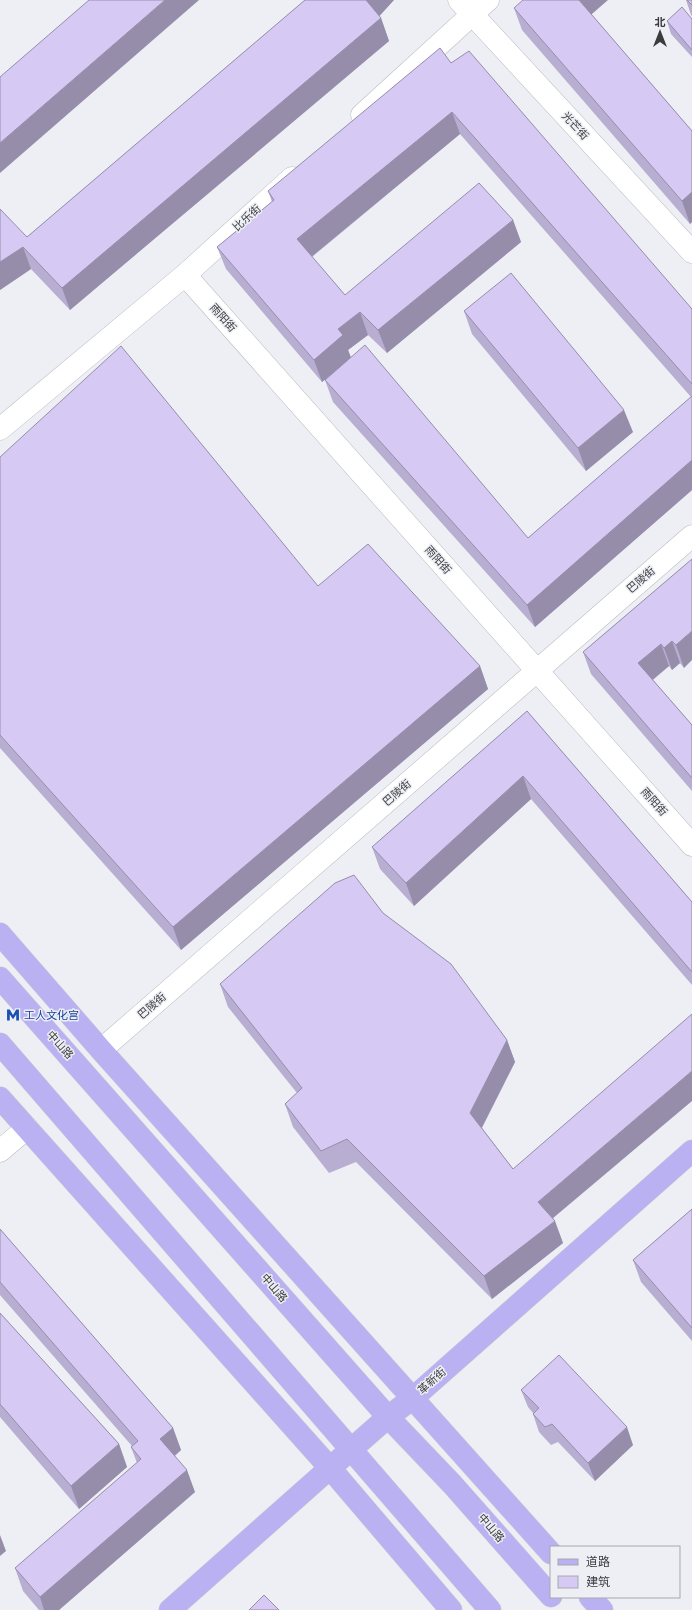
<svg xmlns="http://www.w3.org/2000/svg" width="692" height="1610" viewBox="0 0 692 1610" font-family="'Fira Sans','Noto Sans SC',sans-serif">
<rect width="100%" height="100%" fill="#eeeff5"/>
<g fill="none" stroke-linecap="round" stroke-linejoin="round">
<g stroke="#bbbcc2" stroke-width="23">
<g id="minor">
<polyline points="459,0 692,252"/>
<polyline points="362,115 488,0"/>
<polyline points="185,275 692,845"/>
<polyline points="0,429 185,275 292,178"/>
<polyline points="101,1050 692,536"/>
<polyline points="0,1151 27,1128"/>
</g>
</g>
<g stroke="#cccccd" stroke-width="23">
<g id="major">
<polyline points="0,934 101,1050 551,1553"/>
<polyline points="0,978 388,1417 452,1484 551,1596"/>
<polyline points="0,1044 490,1610"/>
<polyline points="0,1098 330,1468 451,1610"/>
<polyline points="590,1597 602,1610"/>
<polyline points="170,1610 330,1468 388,1417 413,1398 692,1151"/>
</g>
</g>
<use href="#minor" stroke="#fff" stroke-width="22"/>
<use href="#major" stroke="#bab1f3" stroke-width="22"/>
</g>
<g fill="#b8aed2" fill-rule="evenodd">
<polygon points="305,0 394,0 379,16 381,18 389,41 70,310 31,269 0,290 27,237"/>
<polygon points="686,0 692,0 692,16 691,15"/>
<polygon points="514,8 591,14 692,131 692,222 690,224 522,30"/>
<polygon points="692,19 692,57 671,34 667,21"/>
<path d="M451 63 692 309V490L535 627 333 402 325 380 334 373 322 382 226 269 217 247 272 202 268 191ZM460 134 691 397 528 538 351 357 348 350 368 335 387 353 521 242 513 220 345 295 312 257Z"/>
<polygon points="464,311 633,432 586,471 472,334"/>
<polygon points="0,457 318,586 480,666 488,689 181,950 0,748"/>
<polygon points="692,559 684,668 680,663 672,670 669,666 653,680 692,725 692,791 591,674 583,652"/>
<polygon points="527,711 692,902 692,985 531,799 414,906 380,869 372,847"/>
<polygon points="383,913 507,1040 515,1062 482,1128 513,1169 553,1218 563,1243 492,1299 356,1162 329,1173 293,1127 285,1104 297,1093 228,1007 220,984"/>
<polygon points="692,1209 692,1341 641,1282 633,1260"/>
<polygon points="0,1229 173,1428 181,1450 175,1456 195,1492 59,1610 39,1610 23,1591 15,1568 137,1463 131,1447 132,1446 0,1295"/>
<polygon points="0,1313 119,1444 127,1467 79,1509 0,1417"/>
<polygon points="521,1390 633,1445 595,1481 558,1442 551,1445 539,1432 533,1414 533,1413 528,1407"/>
</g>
<g fill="#968dab">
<polygon points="165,0 199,0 0,173 0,143"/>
<polygon points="366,0 394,0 374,22"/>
<polygon points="577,0 608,0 585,20"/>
<polygon points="381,18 389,41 70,310 62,288"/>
<polygon points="452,112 460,134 305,262 297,239"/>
<polygon points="692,192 692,222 690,224 682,201"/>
<polygon points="513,220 521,242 387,353 378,330"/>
<polygon points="23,247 31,269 0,290 0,262"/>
<polygon points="360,312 368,335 348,350 351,358 322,382 314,360 338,329"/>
<polygon points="624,410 633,432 586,471 578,448"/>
<polygon points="692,460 692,490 535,627 527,605"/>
<polygon points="692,631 692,660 684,668 676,645"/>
<polygon points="672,641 680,663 672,670 664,648"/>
<polygon points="661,644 669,666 646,685 638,663"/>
<polygon points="480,666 488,689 181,950 173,927"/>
<polygon points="523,776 531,799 414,906 406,883"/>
<polygon points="507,1040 515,1062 478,1135 470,1113"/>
<polygon points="692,1071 692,1101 546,1224 538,1202"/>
<polygon points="555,1221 563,1243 492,1299 484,1276"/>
<polygon points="627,1427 633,1445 595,1481 588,1463"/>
<polygon points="173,1428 181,1450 168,1461 160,1439"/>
<polygon points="119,1444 127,1467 79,1509 71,1486"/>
<polygon points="187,1470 195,1492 59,1610 44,1610 40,1597"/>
<polygon points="0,1535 6,1551 0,1556"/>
</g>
<g fill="#d6caf4" stroke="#968dab">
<polygon points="89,0 165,0 0,143 0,77"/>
<polygon points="305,0 366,0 381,18 62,288 23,247 0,262 0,209 27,237"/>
<polygon points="523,0 579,0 692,131 692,192 682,201 514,8"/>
<polygon points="687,0 692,0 692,5"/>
<polygon points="682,7 692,19 692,50 667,21"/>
<polygon points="440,48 451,63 469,51 692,309 692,384 452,112 297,239 345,295 479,183 513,220 378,330 360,312 338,329 343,335 314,360 217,247 274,200 268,191"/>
<polygon points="511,273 624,410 578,448 464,311"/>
<polygon points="365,345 528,538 692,396 692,460 527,605 325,380"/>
<polygon points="121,346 318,586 368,544 480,666 173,927 0,735 0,457"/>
<polygon points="692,559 692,631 676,645 672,641 664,648 661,644 638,663 692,725 692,778 583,652"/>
<polygon points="527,711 692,902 692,972 523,776 406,883 372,847"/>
<polygon points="354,875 383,913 451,964 507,1040 470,1113 513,1169 692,1014 692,1071 538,1202 555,1221 484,1276 347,1139 321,1151 285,1104 302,1088 220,984 335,883"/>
<polygon points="692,1209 692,1328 633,1260"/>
<polygon points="0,1229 173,1428 160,1439 187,1470 40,1597 15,1568 141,1459 131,1447 138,1441 0,1282"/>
<polygon points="0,1313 119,1444 71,1486 0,1404"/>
<polygon points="559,1355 627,1427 588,1463 552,1424 545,1427 533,1414 539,1408 521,1390"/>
<polygon points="264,1595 279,1610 249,1610"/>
</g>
<defs>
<g id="metro-bare" transform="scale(1.08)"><path d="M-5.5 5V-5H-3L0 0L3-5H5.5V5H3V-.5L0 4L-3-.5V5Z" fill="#1a4fb4" stroke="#eeeff5" stroke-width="2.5" paint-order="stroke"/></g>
</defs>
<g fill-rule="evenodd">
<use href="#metro-bare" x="13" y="1015"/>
</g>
<g text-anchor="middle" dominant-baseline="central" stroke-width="3" stroke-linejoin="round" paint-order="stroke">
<g font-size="11" fill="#3c3c3f" stroke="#eeeff5">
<text transform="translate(575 126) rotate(47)">光芒街</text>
<text transform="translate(247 218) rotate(-42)">比乐街</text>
<text transform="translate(223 318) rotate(48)">雨阳街</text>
<text transform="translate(438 560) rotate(48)">雨阳街</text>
<text transform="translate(641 580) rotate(-41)">巴陵街</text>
<text transform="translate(397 793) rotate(-41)">巴陵街</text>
<text transform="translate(654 802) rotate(48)">雨阳街</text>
<text transform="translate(152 1006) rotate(-41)">巴陵街</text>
<text transform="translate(60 1045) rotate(48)">中山路</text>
<text transform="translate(274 1288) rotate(49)">中山路</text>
<text transform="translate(432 1381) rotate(-42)">革新街</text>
<text transform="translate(491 1528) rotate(49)">中山路</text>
</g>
<g font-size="11" fill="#164399" stroke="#eeeff5" text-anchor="start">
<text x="24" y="1015">工人文化宫</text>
</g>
</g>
<rect x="550" y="1546" width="130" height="52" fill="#eeeff5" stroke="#a7a7ac"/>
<rect x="558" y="1559" width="20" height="6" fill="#bab1f3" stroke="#a7a7ac"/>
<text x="586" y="1566" font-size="12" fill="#3c3c3f">道路</text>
<rect x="558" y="1576" width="20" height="12" fill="#d6caf4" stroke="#a7a7ac"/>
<text x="586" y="1586" font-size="12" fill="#3c3c3f">建筑</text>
<g transform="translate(660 32)" stroke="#eeeff5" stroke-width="3" paint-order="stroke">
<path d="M0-3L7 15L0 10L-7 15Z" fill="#3c3c3f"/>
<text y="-6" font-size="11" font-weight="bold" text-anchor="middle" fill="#3c3c3f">北</text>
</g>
</svg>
